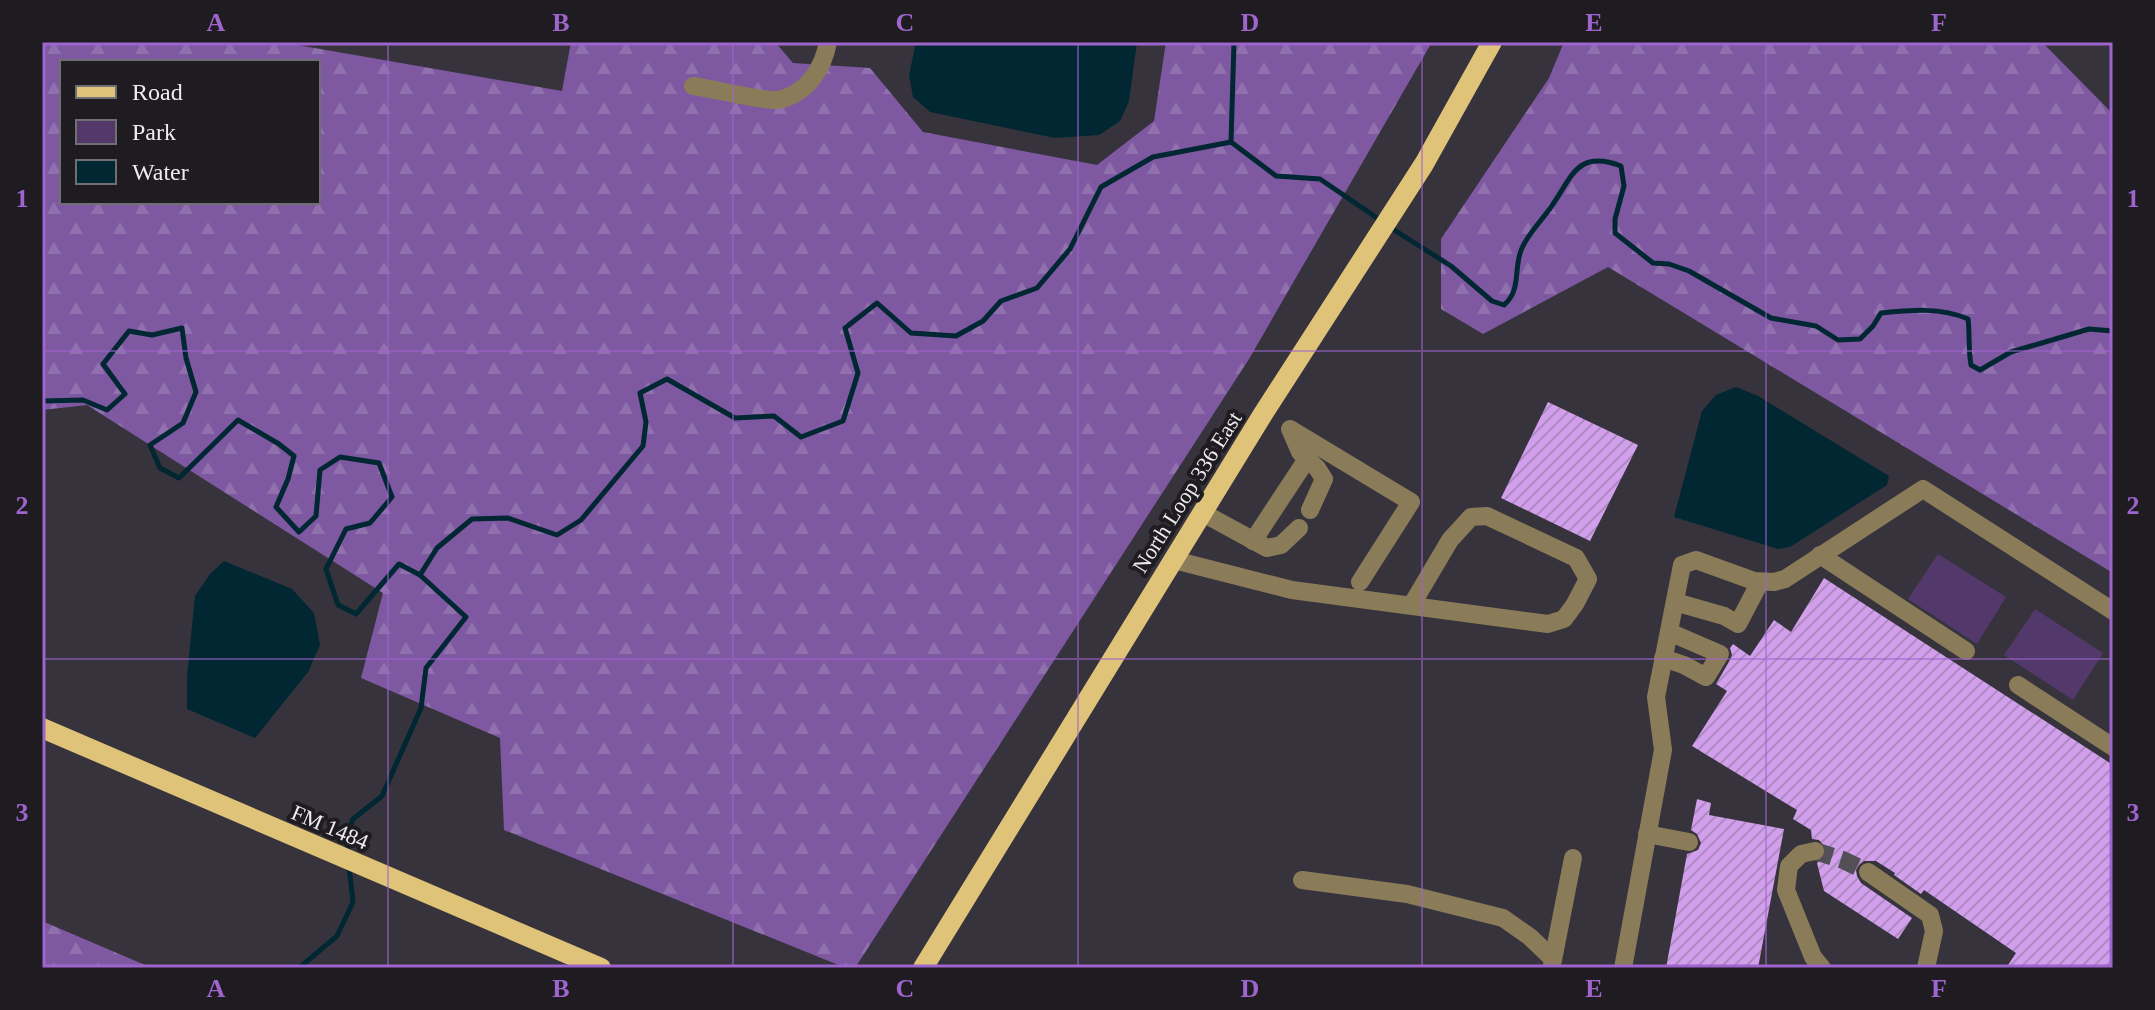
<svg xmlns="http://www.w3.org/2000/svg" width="2155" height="1010" viewBox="0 0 2155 1010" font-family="Georgia,serif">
<defs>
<pattern id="forest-firs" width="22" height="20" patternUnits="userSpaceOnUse" patternTransform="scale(2)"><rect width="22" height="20" fill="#7e58a1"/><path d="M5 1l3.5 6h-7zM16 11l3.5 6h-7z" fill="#9170ae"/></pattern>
<pattern id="building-hatch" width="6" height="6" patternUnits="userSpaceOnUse" patternTransform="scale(2)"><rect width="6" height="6" fill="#d19feb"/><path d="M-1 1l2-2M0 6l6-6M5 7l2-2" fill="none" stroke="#ae89c2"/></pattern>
</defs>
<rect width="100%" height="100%" fill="#37333c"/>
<g fill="url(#forest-firs)" fill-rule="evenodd">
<path d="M42 42H280L562 91 571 42H775L793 63 870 68 923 132 1097 165 1154 121 1166 42H1432L1249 359 855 968H846L504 830 500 738 361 678 383 593 87 405 42 410ZM62 62H318V202H62Z"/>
<polygon points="1564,42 2042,42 2113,114 2113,573 1608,267 1483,334 1441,309 1441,239 1549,78"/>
<polygon points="42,921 152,968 42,968"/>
</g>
<g fill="#53386c">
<polygon points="1938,554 2006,597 1977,644 1908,599"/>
<polygon points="2035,609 2103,653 2073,700 2004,655"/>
</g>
<g fill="#002732">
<polygon points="916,42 1137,42 1129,101 1120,121 1099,135 1055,138 930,112 913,97 909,75"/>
<polygon points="1736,387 1758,396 1889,476 1887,485 1790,547 1778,549 1674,517 1702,411 1716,395"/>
<polygon points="224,561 292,589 314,613 320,645 308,672 255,738 187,709 187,677 195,596 210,574"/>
</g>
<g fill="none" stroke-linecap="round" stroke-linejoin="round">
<g stroke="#002732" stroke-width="5">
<polyline points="1231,142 1276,176 1320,179 1383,222"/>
<polyline points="1231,142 1234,42"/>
<path d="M1391 228 1451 266 1492 301 1504 305C1522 290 1513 267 1522 248 1528 234 1542 220 1551 207 1572 178 1576 149 1621 166L1624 186 1615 219V233L1653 263 1669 264 1689 271 1771 318 1816 326 1838 340 1860 339 1873 326 1881 313C1910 310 1941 307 1968 319 1970 334 1968 349 1971 365L1980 370 2011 352 2089 329 2113 331"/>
<polyline points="42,401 83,400 107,410 125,394 103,364 129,331 152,335 182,328 186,358 196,392 183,423 150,445 160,468 179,478 238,420 279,444 294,456 288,479 276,507 299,532 316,516 320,470 340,457 379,463 392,497 370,523 346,529 326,569 338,605 356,614 399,564 420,575"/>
<polyline points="348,853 346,836 353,819 382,796 421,708 426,668 466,617 420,575 437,548 472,519 508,518 557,535 581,520 643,446 646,422 640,393 667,379 735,418 774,416 801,437 843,421 858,373 845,328 877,303 911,333 956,336 983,321 1001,301 1037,288 1070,249 1101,187 1153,157 1231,142"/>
<polyline points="299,968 337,936 353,902 349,867"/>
</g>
</g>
<g fill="url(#building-hatch)">
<polygon points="1548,402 1638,445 1590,541 1501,498"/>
<polygon points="1824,578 2113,765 2113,968 2006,968 2016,953 1924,890 1921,894 1894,875 1895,873 1876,861 1864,861 1859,865 1856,870 1857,876 1861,883 1912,918 1898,939 1824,891 1817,863 1826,855 1826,848 1819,840 1812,839 1811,830 1793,819 1797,810 1692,746 1727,691 1716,684 1730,660 1732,655 1730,648 1733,644 1750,656 1774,620 1791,632"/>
<polygon points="1697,799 1711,803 1709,815 1784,829 1758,968 1666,968 1687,854 1698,850 1701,843 1697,834 1691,830"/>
</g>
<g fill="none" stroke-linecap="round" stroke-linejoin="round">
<polyline stroke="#524f57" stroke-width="18" stroke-dasharray="18 9" stroke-linecap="butt" points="1815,851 1843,860 1868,872"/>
<g stroke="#8a7c59" stroke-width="18">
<path d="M693 86C709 88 766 102 778 100 807 94 823 69 828 42"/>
<polyline points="1310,510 1324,479 1317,468 1300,452 1290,429 1411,502 1360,582"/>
<polyline points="1203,513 1267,548 1281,545 1299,528"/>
<polyline points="1253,541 1307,459"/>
<polyline points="1820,555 1966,651"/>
<polyline points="1174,560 1292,590 1548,624 1564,619 1575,604 1588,579 1576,558 1487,516 1471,517 1450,540 1411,606"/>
<polyline points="1675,602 1724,616 1738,624 1760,582"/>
<polyline points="1663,658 1684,665 1706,677 1720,654 1669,632"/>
<polyline points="2018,685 2113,747"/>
<polyline points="1647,834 1689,842"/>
<polyline points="1815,851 1801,854 1789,866 1786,890 1813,957 1822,968"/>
<polyline points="1868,872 1930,915 1934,931 1926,968"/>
<polyline points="1302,880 1407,894 1503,918 1530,937 1553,959"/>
<polyline points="1552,965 1573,858"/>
<polyline points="1623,968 1663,750 1656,697 1682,565 1696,560 1754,581 1774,582 1785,579 1923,489 2113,611"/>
</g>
<g stroke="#dfc378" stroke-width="20">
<polyline points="42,728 601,968"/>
<polyline points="923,968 1263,414 1424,164 1492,42"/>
</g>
</g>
<path fill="none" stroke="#9e65ce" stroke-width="2" stroke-opacity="0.55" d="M388 42V968M733 42V968M1078 42V968M1422 42V968M1766 42V968M42 351H2113M42 659H2113"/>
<g text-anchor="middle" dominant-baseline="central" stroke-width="8" stroke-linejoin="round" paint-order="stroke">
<g font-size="22" fill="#eeebf1" stroke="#1e1c20">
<text transform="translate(1187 492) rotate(-58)">North Loop 336 East</text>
<text transform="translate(330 827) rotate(23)">FM 1484</text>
</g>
</g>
<rect width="2155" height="1010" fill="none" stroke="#1e1c20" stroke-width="88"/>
<rect x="60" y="60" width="260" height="144" fill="#1e1c20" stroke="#716f74" stroke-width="2"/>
<rect x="76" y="86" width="40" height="12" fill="#dfc378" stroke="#716f74" stroke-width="2"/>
<text x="132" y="100" font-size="24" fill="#eeebf1">Road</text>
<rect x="76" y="120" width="40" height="24" fill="#53386c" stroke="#716f74" stroke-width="2"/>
<text x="132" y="140" font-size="24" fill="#eeebf1">Park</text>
<rect x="76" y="160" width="40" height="24" fill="#002732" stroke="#716f74" stroke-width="2"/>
<text x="132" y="180" font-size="24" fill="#eeebf1">Water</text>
<rect x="44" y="44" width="2067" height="922" fill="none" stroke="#9e65ce" stroke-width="3"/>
<g font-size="26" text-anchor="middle" font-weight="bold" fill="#9e65ce">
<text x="216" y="31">A</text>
<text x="561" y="31">B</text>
<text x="905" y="31">C</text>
<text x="1250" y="31">D</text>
<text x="1594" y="31">E</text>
<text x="1939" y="31">F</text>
<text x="22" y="207">1</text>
<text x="2133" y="207">1</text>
<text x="22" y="514">2</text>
<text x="2133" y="514">2</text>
<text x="22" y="821">3</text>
<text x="2133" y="821">3</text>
<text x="216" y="997">A</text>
<text x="561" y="997">B</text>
<text x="905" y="997">C</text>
<text x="1250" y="997">D</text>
<text x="1594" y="997">E</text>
<text x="1939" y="997">F</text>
</g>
</svg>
